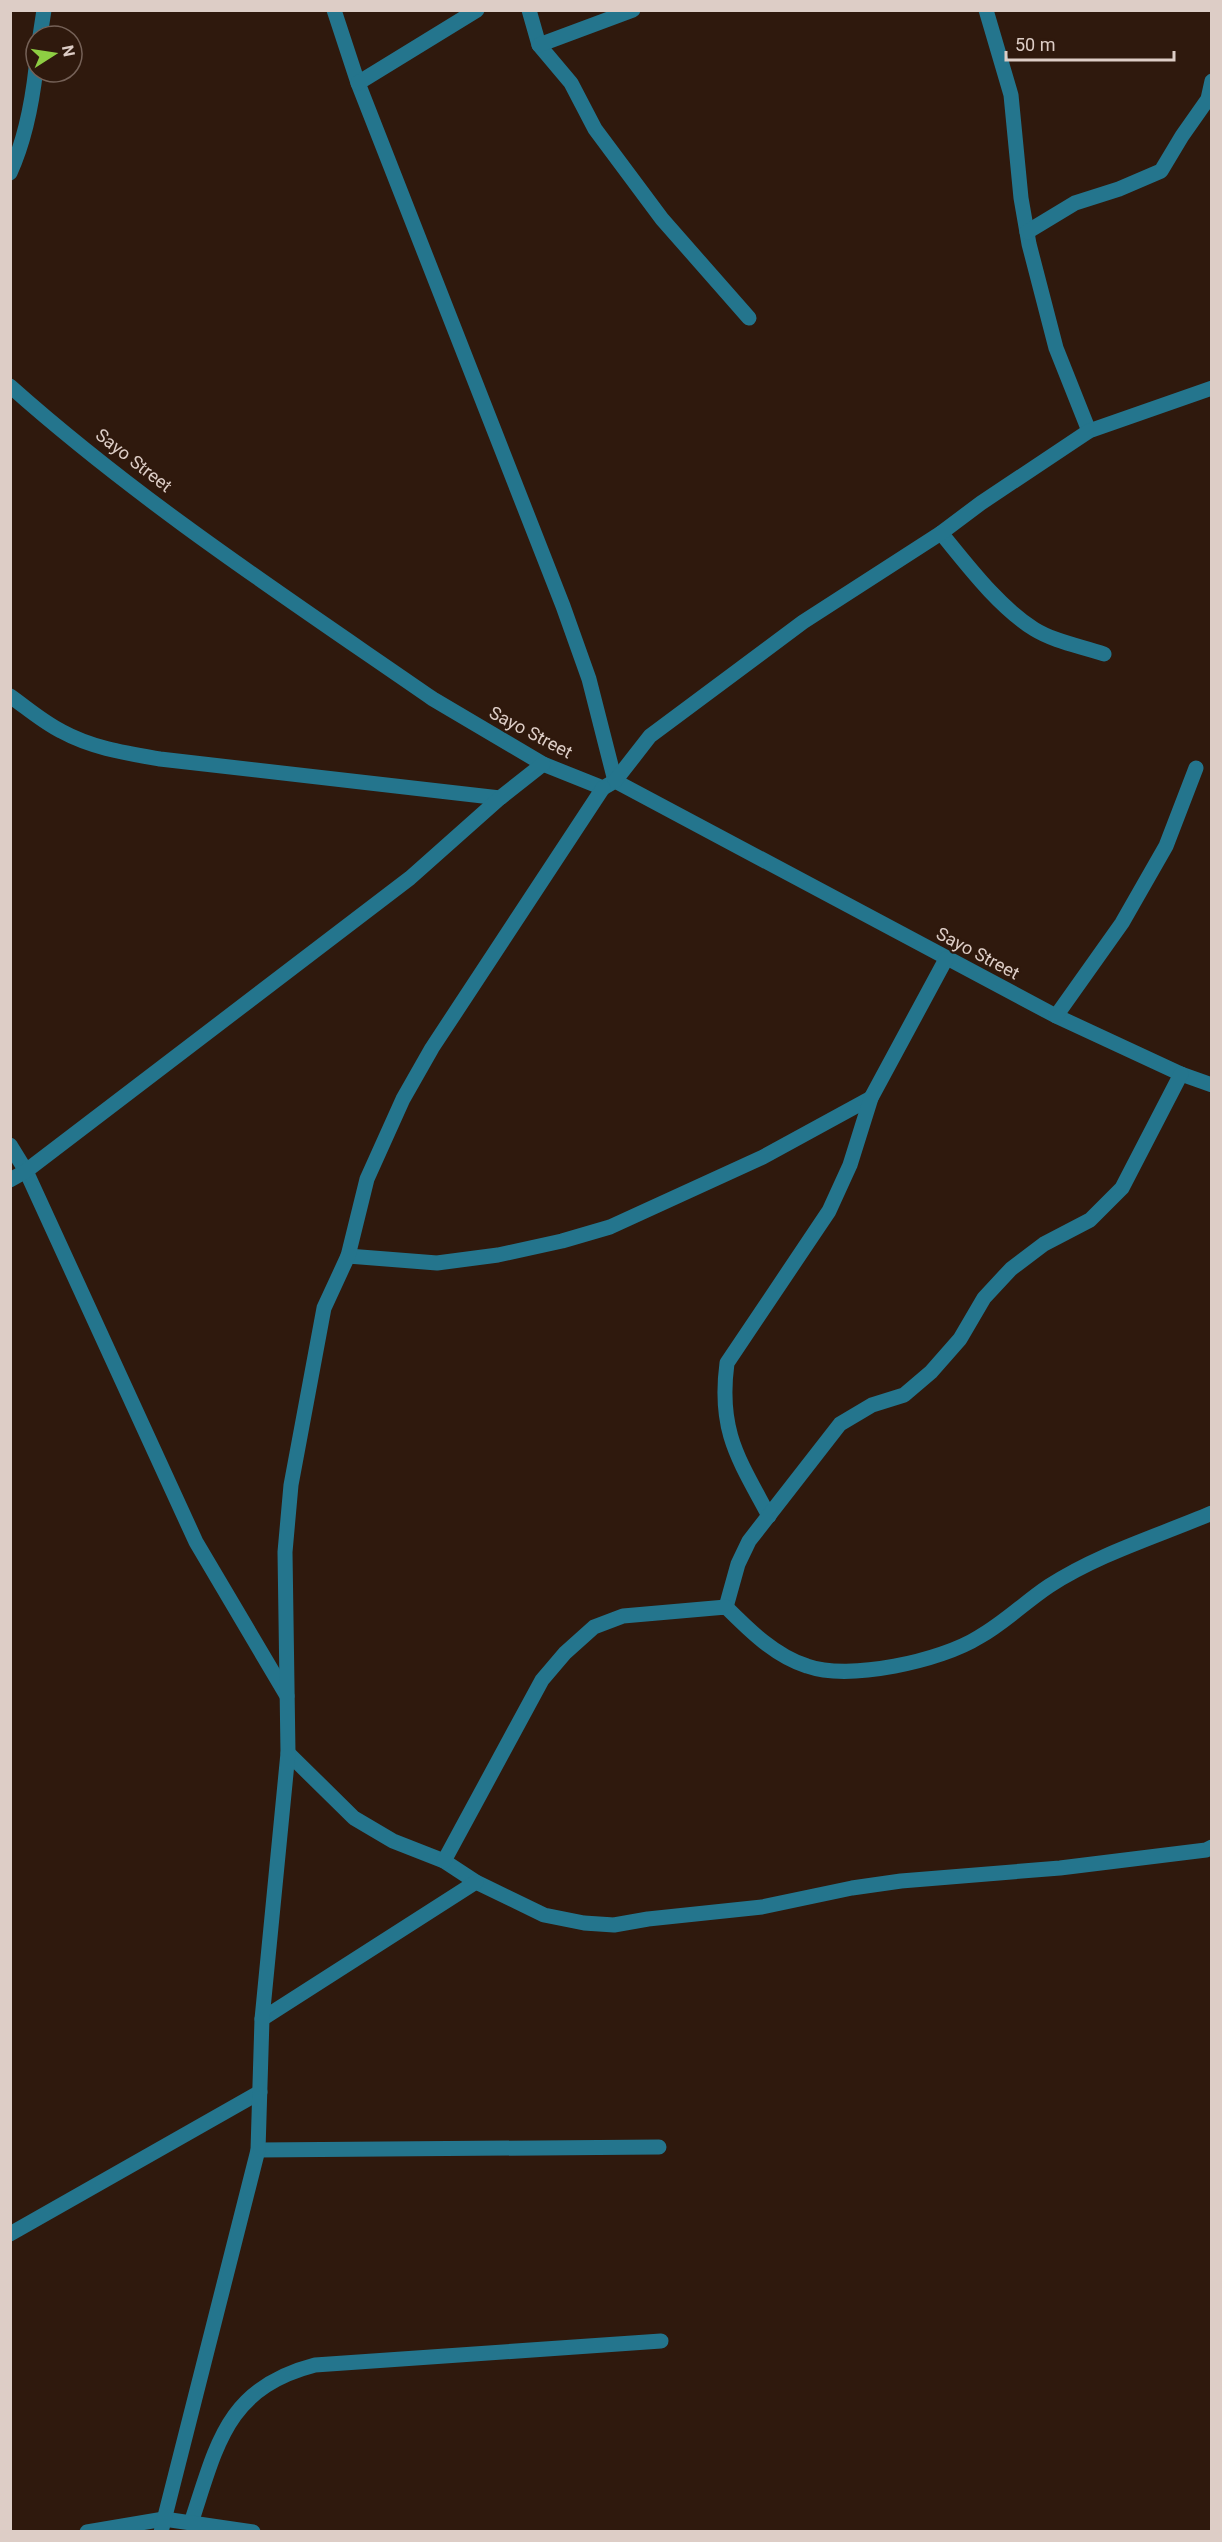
<svg xmlns="http://www.w3.org/2000/svg" width="1222" height="2542" viewBox="0 0 1222 2542" font-family="Roboto,sans-serif">
<rect width="100%" height="100%" fill="#2f190d"/>
<g fill="none" stroke-linecap="round" stroke-linejoin="round">
<g stroke="#24758d" stroke-width="15">
<polyline points="334,10 358,83 563,606 589,679 615,781"/>
<polyline points="529,10 539,45 571,83 595,129 662,219 749,318"/>
<polyline points="986,10 1011,95 1021,198 1029,244 1056,348 1089,431"/>
<polyline points="40,36 44,10"/>
<polyline points="539,45 633,10"/>
<polyline points="358,83 477,10"/>
<path d="M10 173C25 140 32 104 36 68"/>
<polyline points="1027,232 1075,203 1119,189 1161,171 1182,136 1208,99 1212,81"/>
<path d="M10 386C140 502 290 600 433 699L543 764 603 788 615 781 1056 1016 1181 1074 1212 1085"/>
<path d="M941 533C968 566 998 606 1034 629 1055 642 1081 646 1104 654"/>
<path d="M10 696C27 708 43 722 61 731 92 748 125 753 160 759L500 798"/>
<polyline points="615,781 650,736 803,622 941,533 981,503 1089,431 1212,388"/>
<polyline points="1056,1016 1122,923 1166,846 1196,768"/>
<polyline points="10,1145 26,1171 196,1542 287,1696"/>
<polyline points="10,1180 26,1171 410,878 500,798 543,764"/>
<polyline points="348,1256 437,1263 498,1255 562,1241 610,1227 763,1157 871,1098"/>
<path d="M769 1516C738 1458 718 1431 727 1363L829 1211 850 1165 871 1098 946 959"/>
<polyline points="726,1607 738,1564 749,1541 840,1424 872,1405 904,1395 931,1372 960,1339 984,1298 1011,1269 1044,1244 1090,1220 1122,1188 1181,1074"/>
<polyline points="288,1753 354,1818 393,1841 444,1861 476,1882 544,1915 584,1923 614,1925 648,1919 762,1907 852,1888 901,1881 1060,1868 1206,1850 1212,1847"/>
<path d="M444 1861 542 1680 565 1653 594 1627 623 1616 726 1607C749 1630 775 1656 807 1666 849 1681 941 1661 979 1637 1004 1623 1025 1602 1049 1586 1098 1554 1158 1536 1212 1513"/>
<polyline points="262,2019 476,1882"/>
<polyline points="258,2150 659,2147"/>
<polyline points="10,2234 260,2092"/>
<path d="M191 2523C217 2445 226 2388 315 2365L661 2341"/>
<polyline points="87,2532 164,2519 253,2532"/>
<polyline points="161,2532 258,2150 262,2019 288,1753 285,1552 291,1485 324,1308 348,1256 367,1179 403,1099 432,1048 603,788"/>
</g>
</g>
<g text-anchor="middle" dominant-baseline="central" stroke-width="4.5" stroke-linejoin="round" paint-order="stroke">
<g font-size="18" fill="#ddcdc6" stroke="#2f190d">
<text transform="translate(134 460) rotate(38)">Sayo Street</text>
<text transform="translate(531 732) rotate(28)">Sayo Street</text>
<text transform="translate(978 953) rotate(28)">Sayo Street</text>
</g>
</g>
<rect width="1222" height="2542" fill="none" stroke="#ddcdc6" stroke-width="24"/>
<g transform="translate(54 54) rotate(78)"><circle r="28" fill="#2f190d" stroke="#756157" stroke-width="1.5"/>
<path d="M0-4.5L10 22L0 15L-10 22Z" fill="#8ece43"/>
<text y="-9" font-size="16" font-weight="bold" text-anchor="middle" fill="#ddcdc6">N</text>
</g>
<path d="M1006 51v9h168v-9" fill="none" stroke="#ddcdc6" stroke-width="3"/>
<text x="1015" y="51" font-size="18" fill="#ddcdc6" stroke="#2f190d" stroke-width="4.5" paint-order="stroke">50 m</text>
</svg>
